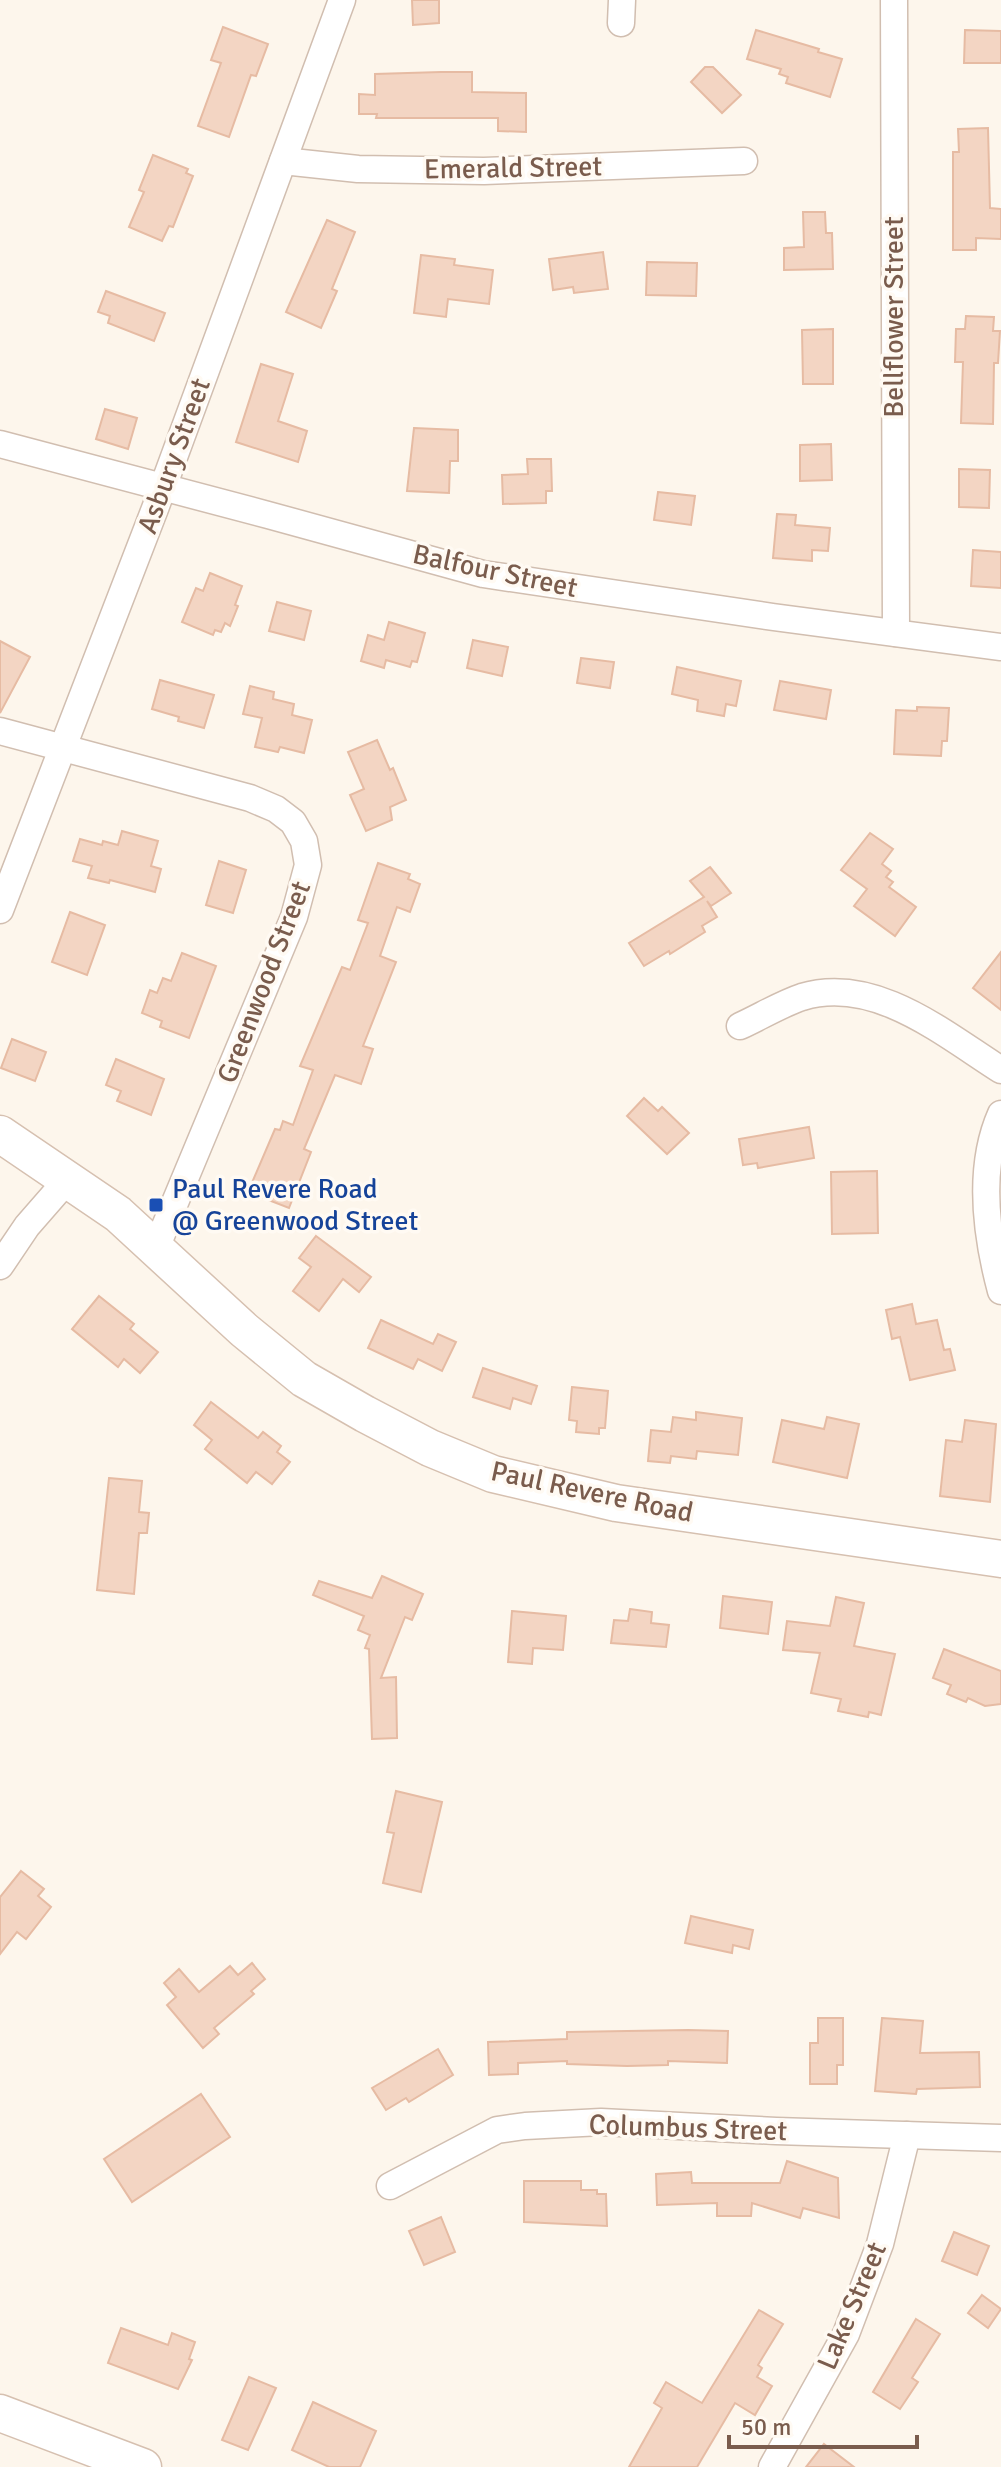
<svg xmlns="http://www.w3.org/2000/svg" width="1001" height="2467" viewBox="0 0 1001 2467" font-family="Signika,sans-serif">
<rect width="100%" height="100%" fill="#fdf6ec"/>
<g fill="#f3d5c3" stroke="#e6bba3" stroke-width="2">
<polygon points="412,0 439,0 439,23 413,25"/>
<polygon points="223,27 268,44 256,76 251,75 229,137 198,126 221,63 211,60"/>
<polygon points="756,30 819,49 818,52 842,59 830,97 786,83 788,77 779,74 781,69 747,59"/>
<polygon points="965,30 1001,31 1001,63 964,63"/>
<polygon points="705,67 713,67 741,95 722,113 691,82"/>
<polygon points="441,72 472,72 472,92 526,93 526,132 498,131 498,118 376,118 377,114 359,114 359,94 375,95 375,74"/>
<polygon points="988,128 990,208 1001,209 1001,239 976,238 976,250 953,250 953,152 959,152 958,129"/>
<polygon points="153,155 188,169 186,173 193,176 173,227 169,226 162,241 129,227 144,192 139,190"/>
<polygon points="803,212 825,212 826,233 832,233 833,269 784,270 784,248 804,247"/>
<polygon points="327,220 355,232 332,289 337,291 321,328 286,312"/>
<polygon points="603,252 608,289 574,293 573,287 553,290 549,259"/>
<polygon points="421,255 455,259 454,265 493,270 489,304 448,299 446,317 414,313"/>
<polygon points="647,262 697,263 696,296 646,295"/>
<polygon points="106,291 165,313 154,341 108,323 110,316 98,312"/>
<polygon points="966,316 994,317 993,331 1000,331 998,363 994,363 993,424 961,423 963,362 955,362 956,329 965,329"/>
<polygon points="833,329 833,384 803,384 802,330"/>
<polygon points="261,364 293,374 278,421 307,431 298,462 236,442"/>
<polygon points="105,409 137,418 128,449 96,439"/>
<polygon points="414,428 458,430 458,461 450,461 449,493 407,491"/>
<polygon points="831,444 832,480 800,481 800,445"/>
<polygon points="527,459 551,459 552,491 546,491 546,503 503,504 502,475 528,474"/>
<polygon points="959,469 990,470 989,508 959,507"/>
<polygon points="658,492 695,496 691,525 654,520"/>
<polygon points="777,514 796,515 795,525 830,528 828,551 812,550 812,561 773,558"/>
<polygon points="973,550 1001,552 1001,588 971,586"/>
<polygon points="210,573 242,586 235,605 238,606 230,626 225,623 221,632 215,630 213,635 182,622 196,588 203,591"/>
<polygon points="277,602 311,611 304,640 269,631"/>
<polygon points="389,622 425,633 417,662 412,661 410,667 386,660 384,668 361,661 368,635 384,640"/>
<polygon points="473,640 508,647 502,676 467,668"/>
<polygon points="0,641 30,657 0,713"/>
<polygon points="581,658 614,662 610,688 577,683"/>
<polygon points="677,667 741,681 736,706 726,704 724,716 697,711 698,700 672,694"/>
<polygon points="160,680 214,695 204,728 178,721 179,717 152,709"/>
<polygon points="780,681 831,690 826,719 774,710"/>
<polygon points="250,686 274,692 273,699 294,704 292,715 312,720 304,753 280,747 278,752 255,747 262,718 243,714"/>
<polygon points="917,707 949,708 947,741 942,741 941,756 894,754 896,710 917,711"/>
<polygon points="377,740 390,770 393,768 406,800 390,807 392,820 366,831 350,795 364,789 348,752"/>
<polygon points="122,831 158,841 151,866 161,869 155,892 110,880 109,883 88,878 92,866 73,861 80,839 102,845 103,841 118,845"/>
<polygon points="870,833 893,849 882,864 891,871 886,877 893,882 889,887 916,907 895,936 854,906 867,889 841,870"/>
<polygon points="219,861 246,870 233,913 206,905"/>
<polygon points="378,863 410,874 408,879 420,884 410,912 397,907 380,956 396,962 363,1046 373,1049 361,1084 335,1075 304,1149 311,1152 289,1208 248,1192 275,1129 280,1130 283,1121 293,1125 313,1070 300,1066 342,967 350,970 368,923 358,920"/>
<polygon points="710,867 731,893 711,906 707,901 717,917 702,926 705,932 670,954 669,951 644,966 629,943 704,897 690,881"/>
<polygon points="70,912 105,925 87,975 52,962"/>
<polygon points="1001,952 1001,1010 973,988"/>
<polygon points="182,953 216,966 189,1038 160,1027 162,1021 142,1013 150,990 157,993 163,978 171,981"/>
<polygon points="12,1039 46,1052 35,1081 1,1068"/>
<polygon points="116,1059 164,1079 151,1115 117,1101 121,1091 106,1085"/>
<polygon points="644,1098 658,1111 662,1107 689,1133 667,1154 627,1116"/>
<polygon points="809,1127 814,1158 758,1168 757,1163 743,1165 739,1139"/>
<polygon points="877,1171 878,1233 832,1234 831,1172"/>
<polygon points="316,1236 371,1277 359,1292 343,1279 319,1311 293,1291 311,1267 299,1258"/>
<polygon points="99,1296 134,1324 130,1329 158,1352 140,1373 124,1359 118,1367 72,1329"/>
<polygon points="912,1304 916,1324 937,1320 944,1350 950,1349 955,1370 910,1380 900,1337 892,1339 886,1310"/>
<polygon points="381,1320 433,1344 438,1334 456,1342 442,1371 418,1359 413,1369 368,1348"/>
<polygon points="483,1368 537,1386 531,1404 513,1398 510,1409 473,1397"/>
<polygon points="572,1387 608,1391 605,1428 599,1428 599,1434 576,1432 577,1421 569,1420"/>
<polygon points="211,1402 258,1438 263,1432 281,1446 277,1452 290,1462 272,1484 256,1472 247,1483 205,1449 212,1440 194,1425"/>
<polygon points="696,1412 742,1418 738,1455 697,1451 696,1459 671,1456 670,1463 648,1461 651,1430 671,1432 673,1417 696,1420"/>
<polygon points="827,1417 859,1424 847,1478 773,1462 782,1420 824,1429"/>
<polygon points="965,1420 996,1424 990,1502 940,1496 946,1440 962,1442"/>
<polygon points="109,1478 142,1481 139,1512 149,1513 147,1533 139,1533 134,1594 97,1590"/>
<polygon points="382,1576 423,1594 412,1620 405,1617 381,1678 396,1677 397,1738 372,1739 369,1649 365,1648 370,1635 358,1630 364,1616 313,1595 319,1581 372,1598"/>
<polygon points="723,1596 772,1602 768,1634 720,1628"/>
<polygon points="836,1597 864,1603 854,1646 895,1654 881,1715 869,1712 868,1717 838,1711 841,1699 811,1693 820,1653 783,1650 787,1621 830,1626"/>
<polygon points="630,1609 652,1612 651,1623 669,1625 666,1647 611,1643 614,1620 628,1621"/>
<polygon points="512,1611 566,1616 563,1650 533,1648 532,1664 508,1662"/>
<polygon points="944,1649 1001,1671 1001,1704 985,1706 968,1698 966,1702 947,1694 951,1685 933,1678"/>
<polygon points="396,1791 442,1802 421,1892 383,1883 394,1833 387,1832"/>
<polygon points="21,1871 44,1889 38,1896 51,1907 26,1939 17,1932 0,1954 0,1897"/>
<polygon points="691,1916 753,1930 749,1949 733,1945 732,1953 685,1943"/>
<polygon points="252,1963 265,1979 251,1991 254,1994 214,2028 219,2034 203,2048 167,2005 176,1997 164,1983 179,1969 199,1992 230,1966 238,1975"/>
<polygon points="818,2018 843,2018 843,2065 837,2065 837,2084 810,2084 810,2043 818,2043"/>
<polygon points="882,2018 923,2021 920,2053 979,2052 980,2087 917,2089 916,2094 875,2091"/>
<polygon points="688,2030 728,2031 727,2063 668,2061 668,2065 627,2066 567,2064 567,2061 518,2063 518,2074 489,2075 488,2042 567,2039 567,2032"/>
<polygon points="438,2049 453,2075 409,2102 406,2098 386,2110 372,2088"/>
<polygon points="201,2094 230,2137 132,2202 104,2159"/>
<polygon points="787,2161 838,2178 839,2218 803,2208 800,2218 752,2203 751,2216 717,2216 717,2203 657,2205 656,2174 691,2172 692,2183 780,2183"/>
<polygon points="524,2181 581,2181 581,2190 597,2190 597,2194 606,2194 607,2226 524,2222"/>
<polygon points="441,2217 455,2252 424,2265 409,2231"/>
<polygon points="954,2232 989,2246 977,2275 942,2261"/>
<polygon points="982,2295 1001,2309 988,2328 968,2313"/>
<polygon points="759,2310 783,2324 758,2365 762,2368 757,2377 772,2386 755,2415 735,2403 697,2467 629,2467 662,2408 654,2403 666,2382 702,2403"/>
<polygon points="916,2319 940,2334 912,2378 918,2382 900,2409 873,2392"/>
<polygon points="121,2328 168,2345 172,2333 195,2342 189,2359 192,2360 178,2389 108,2363"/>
<polygon points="249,2377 276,2388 248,2450 222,2440"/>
<polygon points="313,2402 376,2431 360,2467 329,2467 292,2450"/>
<polygon points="824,2444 854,2467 806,2467"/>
</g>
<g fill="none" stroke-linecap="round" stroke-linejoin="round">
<g stroke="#d1beb0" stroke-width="29">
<g id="street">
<polyline points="894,0 896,633"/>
<polyline points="621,23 622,0"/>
<polyline points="283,161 358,169 484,171 744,161"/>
<polyline points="0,444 268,515 483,574 773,617 1001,647"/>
<polyline points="0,731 250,798 276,809 293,822 304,841 308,865 294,917 156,1248"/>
<polyline points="0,910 156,506 342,0"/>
<path d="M740 1026C760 1017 781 1004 802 997 875 975 944 1034 1001 1070"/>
<path d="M1001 1114C977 1168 986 1235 1001 1291"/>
<polyline points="0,1266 27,1226 68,1179"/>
<polyline points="390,2186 497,2130 525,2126 601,2122 776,2131 1001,2138"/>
<polyline points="772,2467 846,2334 880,2244 907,2135"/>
</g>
</g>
<g stroke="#d6c0b0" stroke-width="39">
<g id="secondary">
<polyline points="0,1134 118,1214 244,1330 304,1379 365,1414 430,1448 493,1474 616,1503 1001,1559"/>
<polyline points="0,2413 143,2467"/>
</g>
</g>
<use href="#street" stroke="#fff" stroke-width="26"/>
<use href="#secondary" stroke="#fff" stroke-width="36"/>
</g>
<rect fill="#1a4fb4" stroke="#fffaf3" stroke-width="3" x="148" y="1197" width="16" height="16" rx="4"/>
<g text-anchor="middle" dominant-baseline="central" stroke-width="7" stroke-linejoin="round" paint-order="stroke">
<g font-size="28" fill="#7a5c4d" stroke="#fffaf3">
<text transform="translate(513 168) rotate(-1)">Emerald Street</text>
<text transform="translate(894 317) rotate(-90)">Bellflower Street</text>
<text transform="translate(174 456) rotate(-70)">Asbury Street</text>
<text transform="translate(495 571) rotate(12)">Balfour Street</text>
<text transform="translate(264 982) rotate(-69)">Greenwood Street</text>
<text transform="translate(592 1492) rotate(12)">Paul Revere Road</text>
<text transform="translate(688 2128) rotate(2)">Columbus Street</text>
<text transform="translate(852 2306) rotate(-67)">Lake Street</text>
</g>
<g font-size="28" fill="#164399" stroke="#fffaf3" text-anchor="start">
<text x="172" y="1189">Paul Revere Road<tspan x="172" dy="32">@ Greenwood Street</tspan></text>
</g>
</g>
<path d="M729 2435v12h188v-12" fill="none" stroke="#7a5c4d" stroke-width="4"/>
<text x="741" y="2435" font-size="24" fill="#7a5c4d" stroke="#fffaf3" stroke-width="6" paint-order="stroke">50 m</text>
</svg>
